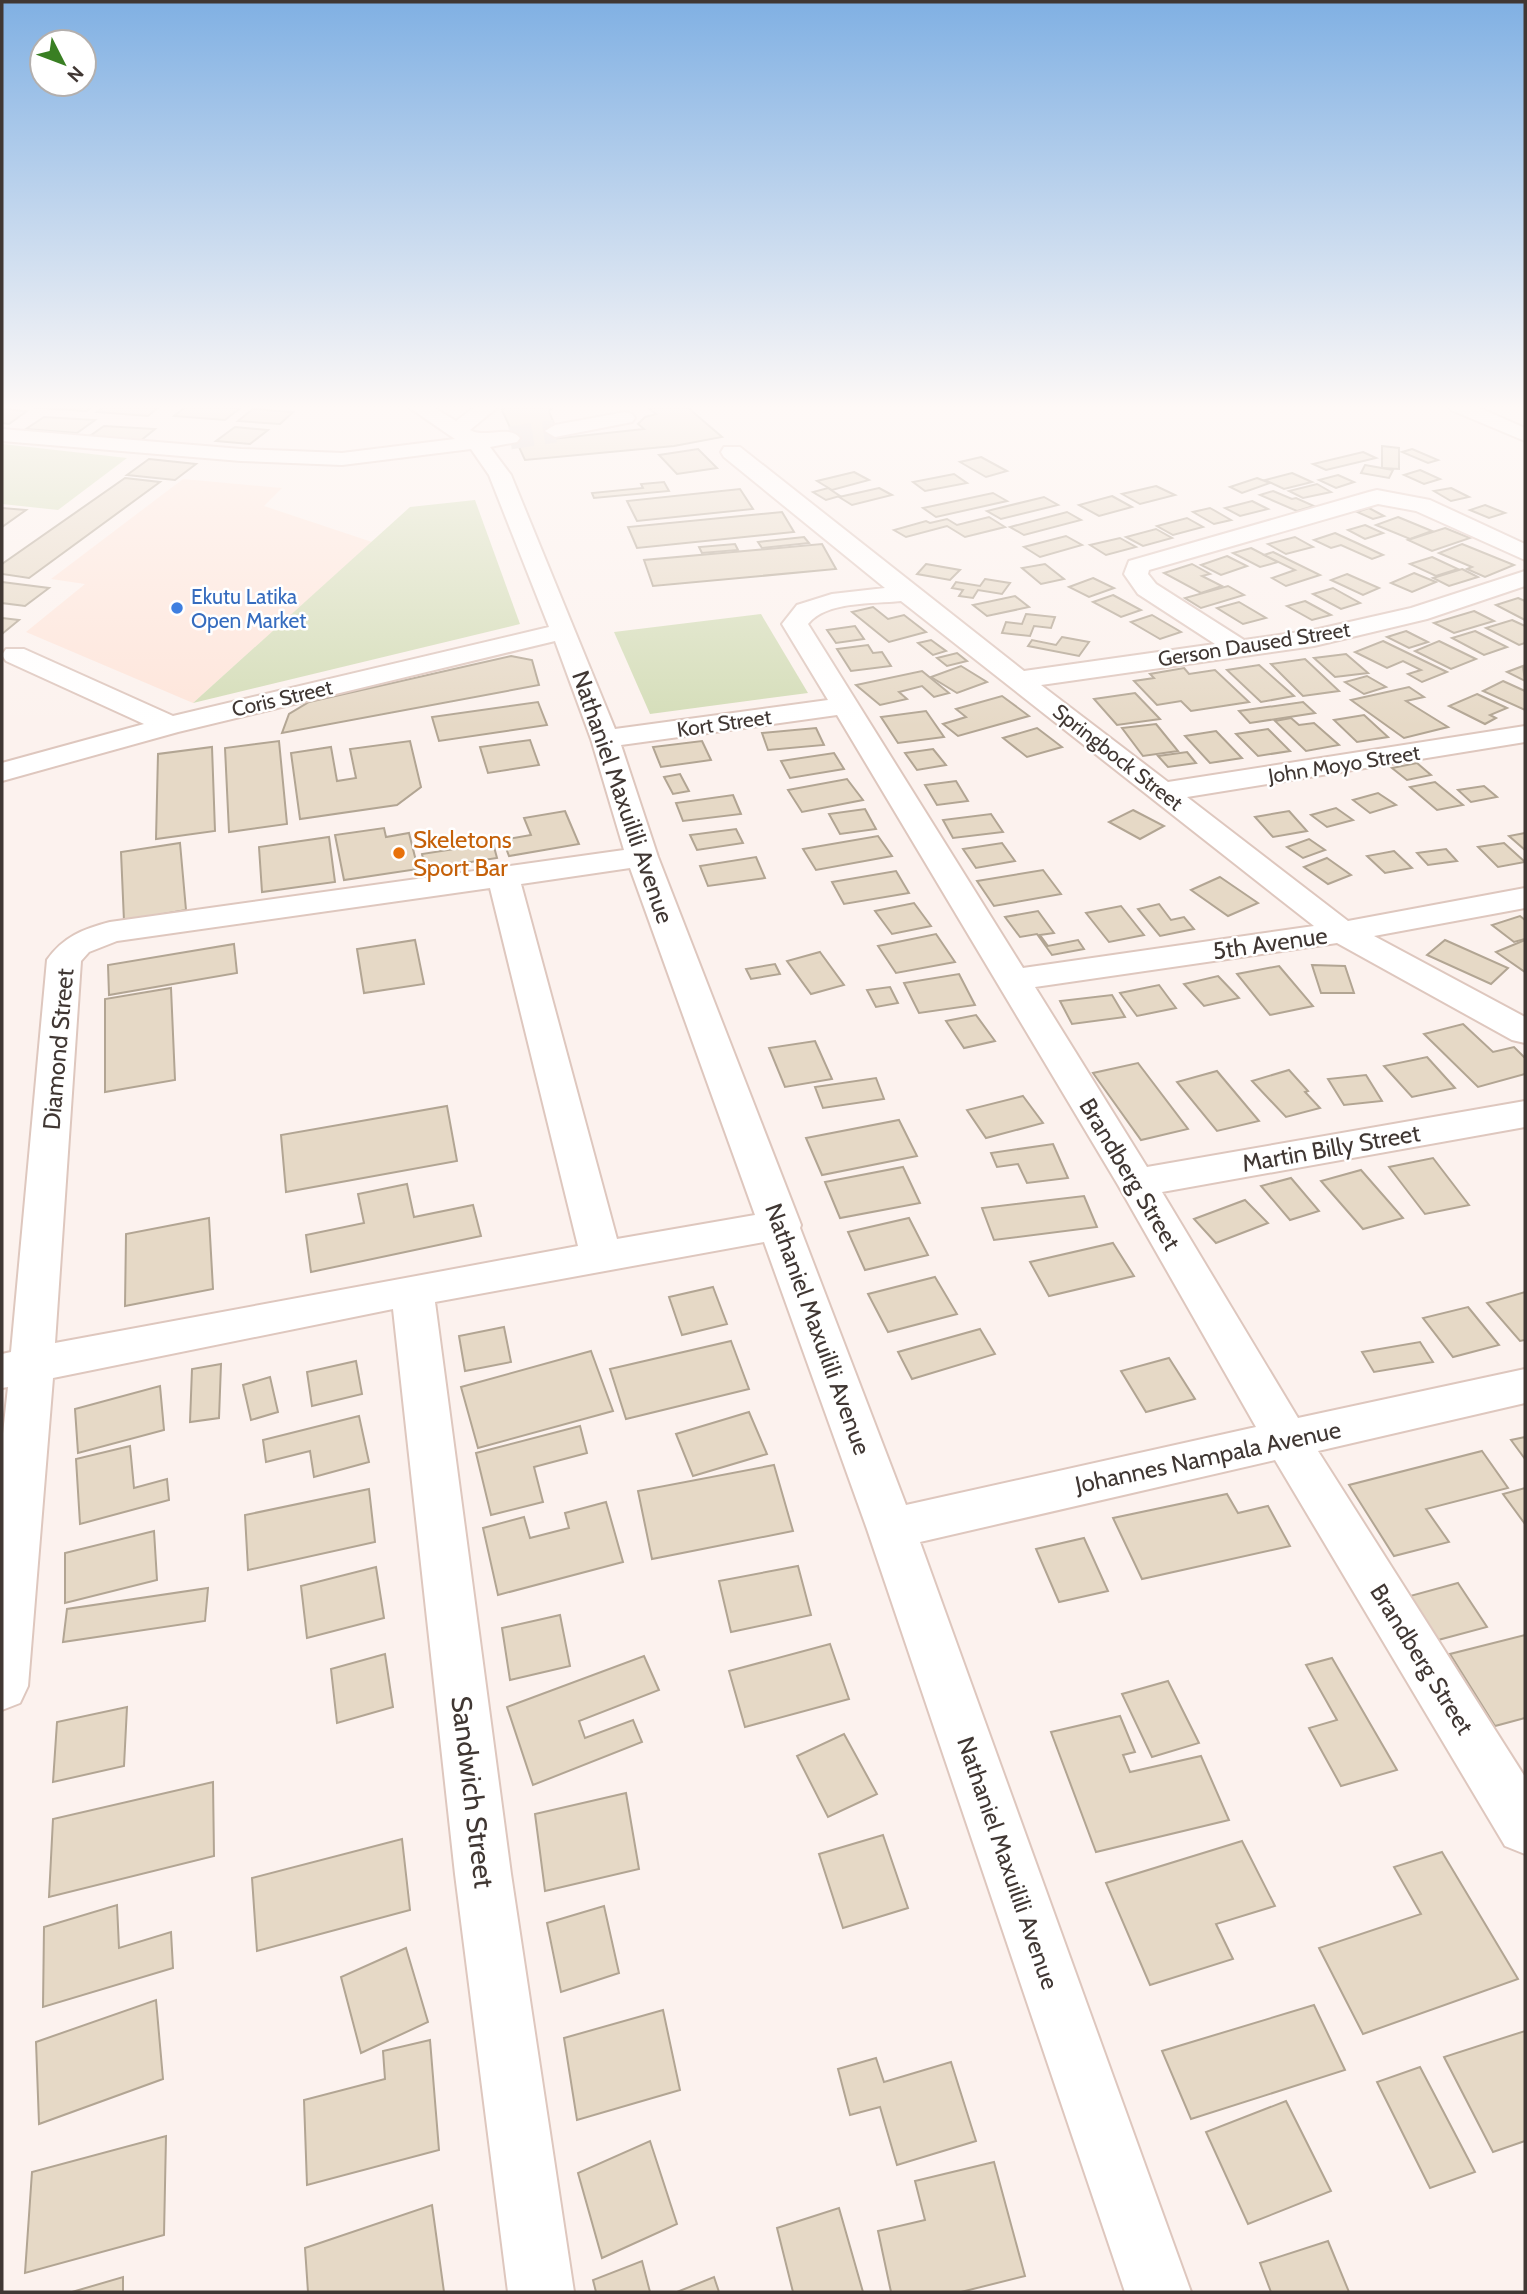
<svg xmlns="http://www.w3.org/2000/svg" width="1527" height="2294" viewBox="0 0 1527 2294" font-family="Cabin,sans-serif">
<rect width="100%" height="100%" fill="#fcf2ee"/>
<polygon fill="#fee5da" points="183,479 282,488 264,506 372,542 193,703 26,632 85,584 51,579"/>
<g fill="#d4ddb8">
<polygon points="2,444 127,458 58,510 2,504"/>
<polygon points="475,500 520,624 193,703 410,507"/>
<polygon points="761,614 808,693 650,714 614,632"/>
</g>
<g fill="#e6d9c6" stroke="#b2a593" stroke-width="2">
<polygon points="39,406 94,406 87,411 36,408"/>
<polygon points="105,406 160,406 148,416 97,412"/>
<polygon points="187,406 218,406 240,408 225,420 174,416"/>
<polygon points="507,406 555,406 549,411 556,429 548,429 552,439 644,429 638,424 645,417 656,414 646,406 686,406 722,437 674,446 525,460 502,410"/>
<polygon points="2,409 27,411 9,424 2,423"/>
<polygon points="253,409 293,412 280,424 238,421"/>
<polygon points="44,417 95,420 77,433 26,429"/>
<polygon points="104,426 155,429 139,442 87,438"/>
<polygon points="235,427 268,430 250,444 216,441"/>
<polygon points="1382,446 1399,448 1399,469 1382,468"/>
<polygon points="698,449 717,468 677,474 659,455"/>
<polygon points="1412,449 1438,460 1428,463 1402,452"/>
<polygon points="1363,452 1376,458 1326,470 1313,464"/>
<polygon points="981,457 1007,471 986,477 960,462"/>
<polygon points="149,459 196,464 175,480 127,475"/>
<polygon points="1365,465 1393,470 1389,478 1361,473"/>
<polygon points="1420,470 1440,479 1424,484 1404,475"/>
<polygon points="854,472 869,480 832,490 817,481"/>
<polygon points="1292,473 1312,482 1284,489 1265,480"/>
<polygon points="954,474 967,483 925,491 913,482"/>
<polygon points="1338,475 1354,482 1336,488 1319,480"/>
<polygon points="125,478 160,482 29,578 2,574 2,564"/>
<polygon points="1257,478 1270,483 1242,493 1230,487"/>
<polygon points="664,482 669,491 594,498 592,493 643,488 641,484"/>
<polygon points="1317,484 1331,492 1303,498 1289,491"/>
<polygon points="1156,486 1175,495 1140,504 1122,494"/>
<polygon points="828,488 840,496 826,500 813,492"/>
<polygon points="879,488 892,495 852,505 839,497"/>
<polygon points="1451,488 1469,497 1451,501 1434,491"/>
<polygon points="740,489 753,509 637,521 627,501"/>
<polygon points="1273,491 1292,499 1296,498 1314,506 1297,511 1260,495"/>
<polygon points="993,493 1007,501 936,517 923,508"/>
<polygon points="1112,496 1132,507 1099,516 1079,505"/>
<polygon points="1044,497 1058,505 1001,519 987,511"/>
<polygon points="1252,501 1268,509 1240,516 1225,508"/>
<polygon points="1485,505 1505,513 1489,518 1470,510"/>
<polygon points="2,508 26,510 2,527"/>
<polygon points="1210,508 1231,520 1214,524 1193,512"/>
<polygon points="1369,508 1384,516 1373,519 1357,512"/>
<polygon points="782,512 794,532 637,548 628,527"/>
<polygon points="1067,512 1081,520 1024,535 1010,527"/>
<polygon points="989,517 1005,527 965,537 947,526 906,537 894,530 926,521 930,523 947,519 957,525"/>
<polygon points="1398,517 1432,531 1410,539 1376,525"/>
<polygon points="1187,518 1203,527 1173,535 1157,526"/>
<polygon points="1365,525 1383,533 1365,539 1348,530"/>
<polygon points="1445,528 1470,538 1432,551 1408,540"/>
<polygon points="1156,529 1172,538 1143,546 1126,537"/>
<polygon points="1335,533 1383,555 1372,559 1341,545 1331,548 1314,540"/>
<polygon points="1066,536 1082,545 1040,557 1024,547"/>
<polygon points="804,537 809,543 762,548 758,542"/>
<polygon points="1295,537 1313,547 1286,554 1268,544"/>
<polygon points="1120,538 1136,547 1106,555 1090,545"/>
<polygon points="735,544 738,550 702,553 699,547"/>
<polygon points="822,544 836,569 653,586 644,560"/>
<polygon points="1462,544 1514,565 1485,577 1467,569 1472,567 1439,553"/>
<polygon points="1251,548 1278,562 1260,567 1233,553"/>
<polygon points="1273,552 1320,575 1286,586 1272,578 1295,570 1264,555"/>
<polygon points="1227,556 1247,566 1221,575 1201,565"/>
<polygon points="1432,557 1458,569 1436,576 1410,564"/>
<polygon points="926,564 960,570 950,580 917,574"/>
<polygon points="1045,564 1064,579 1041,584 1022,568"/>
<polygon points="1192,564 1210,574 1202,576 1222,586 1201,593 1164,573"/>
<polygon points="1462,569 1478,577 1449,586 1433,578"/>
<polygon points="1414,573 1436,582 1412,592 1391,583"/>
<polygon points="1347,574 1379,588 1363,595 1331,580"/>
<polygon points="1093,578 1114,588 1089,597 1069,587"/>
<polygon points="985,579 1010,583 1002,594 978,590 973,598 959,596 963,590 952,588 956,582 980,586"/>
<polygon points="2,582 49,588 25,606 2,603"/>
<polygon points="1228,586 1244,595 1201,608 1185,598"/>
<polygon points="1333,588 1360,603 1341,609 1313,594"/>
<polygon points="1113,595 1141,610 1121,617 1093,602"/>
<polygon points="1015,596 1029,607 987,616 973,605"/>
<polygon points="1518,598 1525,601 1525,620 1496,605"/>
<polygon points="1305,601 1331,615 1312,620 1287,606"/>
<polygon points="1239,602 1266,618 1243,624 1217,608"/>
<polygon points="873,607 888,619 904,615 926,632 889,642 852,612"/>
<polygon points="1474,611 1494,621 1454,633 1434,623"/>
<polygon points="1026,614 1055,617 1051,628 1034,626 1030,636 1002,633 1006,622 1022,624"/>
<polygon points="1152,615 1181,632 1160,639 1131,622"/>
<polygon points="2,618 19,620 2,634"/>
<polygon points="1512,620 1525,626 1525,643 1519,645 1486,628"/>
<polygon points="855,626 864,639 836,643 827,630"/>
<polygon points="1406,631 1428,642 1409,648 1387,637"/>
<polygon points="1475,631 1507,647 1484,655 1452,638"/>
<polygon points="1062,637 1089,642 1079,656 1028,646 1032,640 1056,645"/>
<polygon points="931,640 946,651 933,655 918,643"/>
<polygon points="1383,641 1447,672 1422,682 1408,674 1421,670 1403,661 1387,668 1355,652"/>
<polygon points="1439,641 1476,659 1451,669 1415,651"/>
<polygon points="868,645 873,653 882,652 891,666 851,671 837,649"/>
<polygon points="957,653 967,661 947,666 937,658"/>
<polygon points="1346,654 1368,673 1335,677 1314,658"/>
<polygon points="511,656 532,660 539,685 282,733 289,714 309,702"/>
<polygon points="1305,659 1339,691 1303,696 1271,664"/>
<polygon points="1259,665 1294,696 1261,702 1227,670"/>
<polygon points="961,666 987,682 957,693 931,677"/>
<polygon points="1523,666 1525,681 1507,672"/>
<polygon points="1184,668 1189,674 1215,670 1249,702 1191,711 1181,701 1157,705 1134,681 1154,678 1150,674"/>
<polygon points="922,671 949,693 934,697 922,686 899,692 907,699 880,705 856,685"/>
<polygon points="1367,676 1386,687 1364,694 1345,682"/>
<polygon points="1503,681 1525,691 1525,710 1483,691"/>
<polygon points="1409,687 1424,697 1406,701 1448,727 1404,738 1351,700"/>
<polygon points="1135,693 1160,719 1117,725 1094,699"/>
<polygon points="1477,694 1507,708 1490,715 1496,718 1485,724 1449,706"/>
<polygon points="1002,696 1029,716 958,736 943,724 966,717 956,709"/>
<polygon points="538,702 547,725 439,741 432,717"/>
<polygon points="1303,702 1315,713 1250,723 1239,711"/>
<polygon points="926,711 944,737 898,743 881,717"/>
<polygon points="1364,715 1388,737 1357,742 1334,720"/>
<polygon points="1291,718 1299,725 1314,723 1339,745 1306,751 1275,721"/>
<polygon points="1156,724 1178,751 1143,756 1122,728"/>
<polygon points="816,728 824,745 768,750 762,733"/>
<polygon points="1037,728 1062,747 1027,757 1003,738"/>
<polygon points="1268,729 1290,751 1258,756 1236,734"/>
<polygon points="1216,731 1242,758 1210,763 1185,736"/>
<polygon points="530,740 539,765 488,773 480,747"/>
<polygon points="279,741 287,824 229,832 225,748"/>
<polygon points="410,741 421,787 397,805 300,819 291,753 331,747 337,781 356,778 350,749"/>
<polygon points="702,741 711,760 661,767 653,747"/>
<polygon points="212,747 215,831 156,839 158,754"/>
<polygon points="933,749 946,765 917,770 905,753"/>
<polygon points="1187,752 1196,763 1168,767 1158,756"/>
<polygon points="834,753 844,769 790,778 781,761"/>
<polygon points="1417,763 1431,775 1407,780 1392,768"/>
<polygon points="680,774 689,791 673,794 664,777"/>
<polygon points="847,779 863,800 802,812 788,790"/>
<polygon points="956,781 968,801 937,805 925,785"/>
<polygon points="1435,782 1463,805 1437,810 1410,787"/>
<polygon points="1484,786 1497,797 1471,802 1458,790"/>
<polygon points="1378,793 1396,805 1370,813 1353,800"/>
<polygon points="733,795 741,814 683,821 676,803"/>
<polygon points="1336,808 1353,820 1327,827 1311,815"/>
<polygon points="865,809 876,829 840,834 829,814"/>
<polygon points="1133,810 1164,826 1140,839 1109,822"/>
<polygon points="565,811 579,844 509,856 503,840 531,835 524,818"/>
<polygon points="1289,811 1307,831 1273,837 1255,817"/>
<polygon points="991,814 1003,832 953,838 943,820"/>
<polygon points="384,828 386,837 409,833 418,869 344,880 335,835"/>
<polygon points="736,829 743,843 697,850 690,835"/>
<polygon points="1525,833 1525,850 1509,836"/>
<polygon points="878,836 892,856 816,870 803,849"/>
<polygon points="329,837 335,882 262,892 259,847"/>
<polygon points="1309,839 1325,850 1303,858 1287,847"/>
<polygon points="180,843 186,910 124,921 121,852"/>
<polygon points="493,843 497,858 425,869 422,854"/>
<polygon points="1002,843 1015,861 976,868 963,849"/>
<polygon points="1504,843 1525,862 1498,867 1478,847"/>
<polygon points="1446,849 1457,861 1428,865 1417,853"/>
<polygon points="1394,851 1412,868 1385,873 1367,856"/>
<polygon points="756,857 765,878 708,886 700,866"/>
<polygon points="1327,858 1351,875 1328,884 1304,867"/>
<polygon points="1043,870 1061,894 994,906 977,881"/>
<polygon points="896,871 909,893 844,904 832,882"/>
<polygon points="1220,877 1258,903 1228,916 1191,890"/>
<polygon points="914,903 931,926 892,934 875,911"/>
<polygon points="1159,904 1171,920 1184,917 1194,929 1160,936 1138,909"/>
<polygon points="1121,906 1144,935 1109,942 1086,913"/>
<polygon points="1038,911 1054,933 1040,935 1048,946 1078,940 1084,949 1052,955 1037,934 1020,937 1005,917"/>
<polygon points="1520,916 1525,920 1525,939 1514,942 1492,925"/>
<polygon points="936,934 955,962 896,973 878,946"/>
<polygon points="415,940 424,984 364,993 357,949"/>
<polygon points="1445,940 1508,968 1491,984 1427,955"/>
<polygon points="1525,940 1525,972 1496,952"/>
<polygon points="234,944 237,973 109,995 108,965"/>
<polygon points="820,952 844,985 811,994 787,961"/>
<polygon points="775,964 780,974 751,979 746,969"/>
<polygon points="1312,965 1345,966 1354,993 1321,993"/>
<polygon points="1279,966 1313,1006 1270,1015 1237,974"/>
<polygon points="959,974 975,1005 919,1013 904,983"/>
<polygon points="1218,976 1239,998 1204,1006 1184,984"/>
<polygon points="1159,985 1176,1008 1137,1016 1120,993"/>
<polygon points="890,987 898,1003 876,1007 867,990"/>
<polygon points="171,988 175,1080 105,1092 105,999"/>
<polygon points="1112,995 1125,1017 1072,1024 1060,1001"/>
<polygon points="976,1015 995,1041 964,1048 946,1021"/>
<polygon points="1463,1024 1493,1052 1514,1047 1525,1058 1525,1074 1478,1087 1424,1034"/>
<polygon points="815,1041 832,1079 785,1087 769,1048"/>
<polygon points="1427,1057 1455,1088 1412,1097 1384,1066"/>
<polygon points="1138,1063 1188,1129 1141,1140 1093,1073"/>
<polygon points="1289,1070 1308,1091 1305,1092 1320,1108 1286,1117 1252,1081"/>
<polygon points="1217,1071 1259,1121 1217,1131 1177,1082"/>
<polygon points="1366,1075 1382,1101 1344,1105 1328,1079"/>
<polygon points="876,1078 884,1099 823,1108 815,1087"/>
<polygon points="1023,1096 1043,1123 986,1138 967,1110"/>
<polygon points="447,1106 457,1161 286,1192 281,1135"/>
<polygon points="899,1120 917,1156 822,1175 806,1138"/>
<polygon points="1053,1144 1068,1178 1027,1183 1018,1164 997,1167 991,1153"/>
<polygon points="1433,1158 1469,1205 1425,1214 1389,1167"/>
<polygon points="903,1167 920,1203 840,1218 825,1182"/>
<polygon points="1361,1170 1403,1218 1363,1229 1321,1181"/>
<polygon points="1291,1178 1319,1211 1290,1220 1261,1186"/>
<polygon points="407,1184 414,1217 473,1205 481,1236 311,1272 306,1235 364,1223 358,1194"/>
<polygon points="1084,1196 1097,1227 994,1240 982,1208"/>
<polygon points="1245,1200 1268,1223 1216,1243 1194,1219"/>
<polygon points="209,1218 213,1289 125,1306 126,1234"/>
<polygon points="909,1218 928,1255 865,1270 848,1232"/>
<polygon points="1113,1243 1134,1276 1049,1296 1030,1262"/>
<polygon points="935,1277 957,1314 888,1332 868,1294"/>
<polygon points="713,1287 727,1324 682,1335 669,1297"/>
<polygon points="1525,1292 1525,1340 1520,1341 1487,1303"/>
<polygon points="1468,1307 1499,1345 1453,1357 1423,1318"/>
<polygon points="504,1327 511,1362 465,1371 459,1336"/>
<polygon points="980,1329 995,1354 912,1379 898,1352"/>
<polygon points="731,1341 749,1389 626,1419 610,1369"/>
<polygon points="1420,1342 1433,1362 1374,1372 1362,1352"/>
<polygon points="591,1351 613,1411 478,1448 461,1387"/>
<polygon points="1169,1358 1195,1399 1146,1412 1121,1371"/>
<polygon points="356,1361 362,1394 312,1406 307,1372"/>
<polygon points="221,1364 219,1418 190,1422 192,1369"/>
<polygon points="270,1377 278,1412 251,1420 243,1385"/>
<polygon points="160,1386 164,1430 78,1453 75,1409"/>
<polygon points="749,1412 767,1454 693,1476 676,1434"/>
<polygon points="359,1416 369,1462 314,1477 310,1451 266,1462 263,1440"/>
<polygon points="580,1426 587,1453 534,1467 543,1502 491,1515 476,1453"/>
<polygon points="1525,1437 1525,1459 1511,1440"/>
<polygon points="130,1446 134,1488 167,1479 169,1500 80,1524 76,1459"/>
<polygon points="1482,1451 1508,1488 1426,1509 1449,1542 1394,1556 1349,1485"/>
<polygon points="774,1465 793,1531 652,1559 638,1491"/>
<polygon points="1525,1488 1525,1524 1503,1494"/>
<polygon points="369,1489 375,1542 248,1570 245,1515"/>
<polygon points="1227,1494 1238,1513 1268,1506 1290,1546 1142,1579 1113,1518"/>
<polygon points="606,1502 623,1562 498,1595 483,1528 524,1517 530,1538 569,1528 565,1513"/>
<polygon points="154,1531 157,1580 65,1603 65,1553"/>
<polygon points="1084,1538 1108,1591 1059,1602 1036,1549"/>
<polygon points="798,1566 811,1615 731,1632 719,1581"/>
<polygon points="376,1567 384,1618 307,1638 301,1586"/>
<polygon points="1458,1583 1487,1627 1438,1640 1410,1596"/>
<polygon points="208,1588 205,1621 63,1642 67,1609"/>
<polygon points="560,1615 570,1666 510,1680 502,1628"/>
<polygon points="1525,1635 1525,1718 1495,1726 1450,1654"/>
<polygon points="830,1644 849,1699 745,1727 729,1671"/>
<polygon points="385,1654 393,1707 337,1723 331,1669"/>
<polygon points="644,1656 659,1690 579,1721 585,1738 633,1720 642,1742 533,1785 507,1707"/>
<polygon points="1332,1658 1397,1770 1341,1786 1309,1728 1337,1720 1306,1665"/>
<polygon points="1168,1681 1199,1743 1152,1757 1122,1694"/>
<polygon points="127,1707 124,1766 53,1782 57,1722"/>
<polygon points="1120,1716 1135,1752 1123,1755 1130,1772 1201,1756 1229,1820 1096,1852 1051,1732"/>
<polygon points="844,1734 877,1794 828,1817 797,1756"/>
<polygon points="213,1782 214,1856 49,1897 53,1819"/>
<polygon points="626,1793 639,1869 545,1891 535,1814"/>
<polygon points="883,1835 908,1908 843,1928 819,1854"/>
<polygon points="402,1839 410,1910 257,1951 252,1878"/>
<polygon points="1242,1841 1275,1906 1216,1924 1233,1959 1150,1985 1106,1883"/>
<polygon points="1442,1852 1518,1979 1363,2034 1319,1948 1421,1914 1394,1867"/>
<polygon points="117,1905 119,1948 171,1932 173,1968 43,2007 44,1927"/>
<polygon points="604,1906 619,1973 561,1992 547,1923"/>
<polygon points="406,1948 428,2022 361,2053 341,1977"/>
<polygon points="156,2000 163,2079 39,2124 36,2042"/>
<polygon points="1314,2005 1345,2070 1191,2119 1162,2051"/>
<polygon points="663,2010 680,2090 577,2120 564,2038"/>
<polygon points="1525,2031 1525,2141 1493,2152 1444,2057"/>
<polygon points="430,2040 439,2150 307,2185 304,2100 385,2079 383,2051"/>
<polygon points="876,2058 884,2082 951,2062 976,2141 897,2165 880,2107 850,2115 838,2069"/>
<polygon points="1420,2067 1475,2172 1430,2188 1377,2082"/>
<polygon points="1286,2101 1331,2191 1248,2224 1206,2132"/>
<polygon points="166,2136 164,2235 25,2273 32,2172"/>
<polygon points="650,2141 677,2224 602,2258 578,2173"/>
<polygon points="994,2162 1025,2276 961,2292 891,2292 878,2231 925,2220 915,2181"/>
<polygon points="432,2205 444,2292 308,2292 305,2248"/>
<polygon points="839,2208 863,2292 793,2292 777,2228"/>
<polygon points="1328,2241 1349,2292 1271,2292 1260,2263"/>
<polygon points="642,2261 650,2292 596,2292 593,2280"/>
<polygon points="123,2277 123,2292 72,2292"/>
<polygon points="714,2277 719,2292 677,2292"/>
</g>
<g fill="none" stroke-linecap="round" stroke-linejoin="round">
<polyline stroke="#d6cdc9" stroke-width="23" stroke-dasharray="23 11" stroke-linecap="butt" points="510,438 555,431"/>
<g stroke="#dec7be" stroke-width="4">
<g id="minor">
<path d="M407 406H431L456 421 476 406H499L470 430C485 439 509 424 520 438L517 442 490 447 511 475 615 729 828 700 782 624 797 605 832 594 885 588 724 457 721 452 724 447H740L1024 671 1215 644 1138 594 1124 574 1129 561 1369 492 1377 490 1430 500 1525 544V560L1416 511 1378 504 1149 570 1148 574 1156 584 1244 640 1314 630 1411 608 1525 571V586L1427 619 1314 646 1041 685 1168 782 1525 726V742L1187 797 1348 921 1525 888V908L1374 936 1525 1017V1043L1512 1040 1337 943 1035 987 1147 1167 1525 1101V1127L1162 1192 1298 1418 1525 1369V1403L1318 1451 1525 1777V1854L1505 1846 1275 1460 920 1542 1191 2292H1125L867 1529 764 1242 435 1302 511 1874 574 2292H508L455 1874 393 1309 53 1378 28 1686 20 1703 2 1710V1443L8 1387 2 1388V1354L11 1352 47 960C63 937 83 929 110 922L624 850 591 739 555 641 178 732 2 781V763L144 724 6 661 2 655 6 649H24L173 716 549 627 489 475 471 449 342 465 241 461 2 441V429L241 449 342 453 455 439ZM901 601 1314 926 1023 968 808 624C826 601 873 604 901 601ZM837 715 1118 1185 1256 1427 906 1505 800 1228 801 1225 658 857 621 745ZM630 868 755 1215 617 1239 521 884ZM490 888 578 1246 55 1343 81 961 89 952 117 941Z"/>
<polygon points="1448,406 1475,406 1525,428 1525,441 1451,410"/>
<polygon points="625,412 632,414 635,418 632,422 555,437 545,431 555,425"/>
</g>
</g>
<use href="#minor" fill="#fff" fill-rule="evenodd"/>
</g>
<linearGradient id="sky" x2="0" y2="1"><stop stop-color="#80b0e3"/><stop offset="0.56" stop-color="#fef9f7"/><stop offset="1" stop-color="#fef9f7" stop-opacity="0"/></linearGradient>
<rect width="1527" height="727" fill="url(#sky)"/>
<circle fill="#3f7fe0" stroke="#fff" stroke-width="2.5" cx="177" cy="608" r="7"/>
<circle fill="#e8710a" stroke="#fff" stroke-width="2.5" cx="399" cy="853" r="7"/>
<g text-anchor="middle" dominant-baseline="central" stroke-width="5" stroke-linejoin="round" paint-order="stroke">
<g font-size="21" fill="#366cbe" stroke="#fff" text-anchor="start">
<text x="191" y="596">Ekutu Latika<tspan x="191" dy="24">Open Market</tspan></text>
</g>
<g font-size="21" fill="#403733" stroke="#fff">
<text transform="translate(1254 644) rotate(-9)">Gerson Daused Street</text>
<text transform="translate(282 698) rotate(-13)">Coris Street</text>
<text transform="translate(724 723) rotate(-8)">Kort Street</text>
<text transform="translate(1118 757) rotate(38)">Springbock Street</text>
<text transform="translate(1344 764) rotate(-9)">John Moyo Street</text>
</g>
<g font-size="24" fill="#403733" stroke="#fff">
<text transform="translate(623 797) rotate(71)">Nathaniel Maxuilili Avenue</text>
<text transform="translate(1270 943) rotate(-8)">5th Avenue</text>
<text transform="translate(58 1049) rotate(-85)">Diamond Street</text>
<text transform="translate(1331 1148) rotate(-10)">Martin Billy Street</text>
<text transform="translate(1130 1174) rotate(59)">Brandberg Street</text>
<text transform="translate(818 1329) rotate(70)">Nathaniel Maxuilili Avenue</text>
<text transform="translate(1208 1457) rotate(-12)">Johannes Nampala Avenue</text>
<text transform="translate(1422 1659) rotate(58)">Brandberg Street</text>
<text transform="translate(1008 1863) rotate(71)">Nathaniel Maxuilili Avenue</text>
</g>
<g font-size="24" fill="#c56008" stroke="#fff" text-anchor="start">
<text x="413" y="839">Skeletons<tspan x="413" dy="28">Sport Bar</tspan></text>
</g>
<g font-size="28" fill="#403733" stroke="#fff">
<text transform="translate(473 1792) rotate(83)">Sandwich Street</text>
</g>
</g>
<rect width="1527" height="2294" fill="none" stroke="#403733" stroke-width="7"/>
<g transform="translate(63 63) rotate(132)"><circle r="33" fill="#ffffff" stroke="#b3afad" stroke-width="2"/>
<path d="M0-5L12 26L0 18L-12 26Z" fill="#397f23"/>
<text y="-10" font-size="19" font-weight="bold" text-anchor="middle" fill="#403733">N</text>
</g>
</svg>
